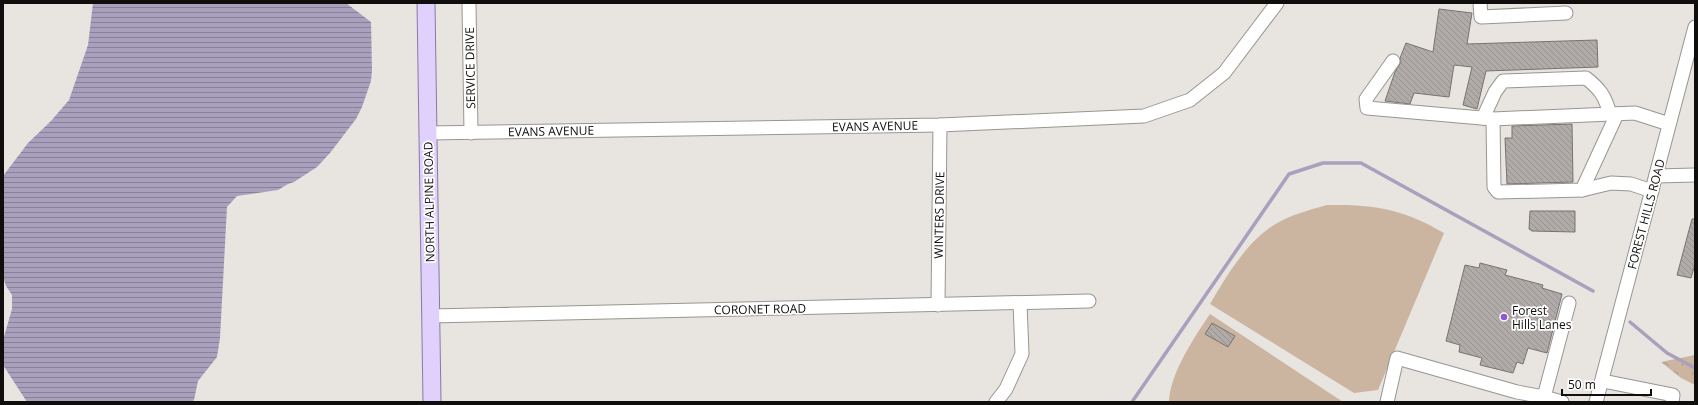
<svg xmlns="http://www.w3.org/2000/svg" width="1698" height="405" viewBox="0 0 1698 405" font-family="'Open Sans',sans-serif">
<defs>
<pattern id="forest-crowns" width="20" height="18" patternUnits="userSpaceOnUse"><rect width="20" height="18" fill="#cbb4a0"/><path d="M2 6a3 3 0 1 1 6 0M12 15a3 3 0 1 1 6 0" fill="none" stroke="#ad9a89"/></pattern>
<pattern id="water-rules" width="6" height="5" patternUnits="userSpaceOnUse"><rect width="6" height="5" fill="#a9a0bd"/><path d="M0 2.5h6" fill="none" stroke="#888198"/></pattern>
<pattern id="building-back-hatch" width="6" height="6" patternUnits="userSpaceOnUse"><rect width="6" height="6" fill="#b0aba8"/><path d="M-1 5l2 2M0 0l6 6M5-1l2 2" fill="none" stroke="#96928f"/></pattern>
</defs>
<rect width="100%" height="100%" fill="#e8e4e0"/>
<polygon fill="url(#forest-crowns)" points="1695,355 1695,385 1681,378 1661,362"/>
<g fill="#cbb4a0">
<path d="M1327 205C1373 204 1404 209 1444 233L1378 390 1354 393 1210 304C1227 275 1246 243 1274 225 1290 215 1309 210 1327 205Z"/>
<path d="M1210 314 1343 402H1169C1170 373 1194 338 1210 314Z"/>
</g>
<polygon fill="url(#water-rules)" points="93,3 346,3 371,22 372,70 371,81 362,107 356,119 330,153 317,167 294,182 288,184 278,190 237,196 227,207 220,338 217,357 198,381 194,400 192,402 27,402 3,365 3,340 12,309 12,295 6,286 3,277 3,176 28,143 51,121 69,100 88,45"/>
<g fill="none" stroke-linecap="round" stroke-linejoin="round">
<g stroke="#a9a0bd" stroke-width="3.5">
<polyline points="1630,322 1667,353 1695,368"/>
<polyline points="1132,402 1289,174 1323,163 1361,163 1593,291"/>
</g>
</g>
<g fill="url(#building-back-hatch)" stroke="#777370">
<polygon points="1439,9 1472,13 1467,44 1597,40 1598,67 1486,71 1477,109 1463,105 1472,67 1454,65 1449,97 1414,93 1410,104 1385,101 1395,72 1401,62 1400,58 1406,43 1433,52"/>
<polygon points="1572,124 1573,182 1507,184 1505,138 1512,138 1512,126"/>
<polygon points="1530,211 1575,211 1575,232 1532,231 1529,229"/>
<polygon points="1692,219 1695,219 1695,264 1691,278 1677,275"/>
<polygon points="1480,263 1507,270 1505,275 1543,285 1542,288 1562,294 1547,353 1528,348 1523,364 1517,362 1513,373 1480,365 1482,358 1459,352 1460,345 1446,341 1465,265 1479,268"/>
<polygon points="1212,323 1235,336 1228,347 1205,334"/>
</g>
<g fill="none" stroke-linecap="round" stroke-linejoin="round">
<g stroke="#999591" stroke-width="15">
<g id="minor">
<polyline points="469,3 471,133"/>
<polyline points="1480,3 1481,17 1566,13"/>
<polyline points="1393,61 1366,99 1367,108 1493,119 1635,113 1669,124"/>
<path d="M1483 118 1495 92 1503 81 1586 78C1600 89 1605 96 1610 114"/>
<polyline points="1493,119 1494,187 1498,192 1582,190 1611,183 1631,184 1652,191"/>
<polyline points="428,133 940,125 1144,116 1190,100 1224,73 1277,3"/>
<polyline points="1656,176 1695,175"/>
<polyline points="1582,190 1617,114"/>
<polyline points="938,305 940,125"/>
<polyline points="431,316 1089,301"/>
<polyline points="1603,381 1673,395 1672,402"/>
<polyline points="996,402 1006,389 1022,354 1020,303"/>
<polyline points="1387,402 1397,358 1517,392 1544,397 1569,303"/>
<polyline points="1542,402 1544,397 1562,402"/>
<polyline points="1596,402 1695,27"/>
</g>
</g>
<g stroke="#8979a7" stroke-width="19">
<polyline id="major" points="426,3 432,402"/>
</g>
<use href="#minor" stroke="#fff" stroke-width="13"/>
<use href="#major" stroke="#dfd1fc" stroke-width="17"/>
</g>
<circle fill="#8a5ad3" stroke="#fff" stroke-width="1.5" cx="1504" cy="317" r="4"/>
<g text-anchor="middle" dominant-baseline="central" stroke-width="3.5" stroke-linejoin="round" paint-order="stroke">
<g font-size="12" fill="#100e0d" stroke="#fff">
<text transform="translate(470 68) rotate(-91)">SERVICE DRIVE</text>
<text transform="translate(875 126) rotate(-1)">EVANS AVENUE</text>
<text transform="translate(551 131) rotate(-1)">EVANS AVENUE</text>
<text transform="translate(429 202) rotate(-91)">NORTH ALPINE ROAD</text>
<text transform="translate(1646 214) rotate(-75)">FOREST HILLS ROAD</text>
<text transform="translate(939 215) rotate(-89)">WINTERS DRIVE</text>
<text transform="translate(760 309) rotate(-1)">CORONET ROAD</text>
</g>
<g font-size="12" fill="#100e0d" stroke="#fff" text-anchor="start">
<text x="1512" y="310">Forest<tspan x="1512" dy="14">Hills Lanes</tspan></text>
</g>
</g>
<rect width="1698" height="405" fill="none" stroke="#100e0d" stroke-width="8"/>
<path d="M1562 389v6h89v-6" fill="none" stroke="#100e0d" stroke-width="2"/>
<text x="1568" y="389" font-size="12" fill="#100e0d" stroke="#ffffff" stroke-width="3" paint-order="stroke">50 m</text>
</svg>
